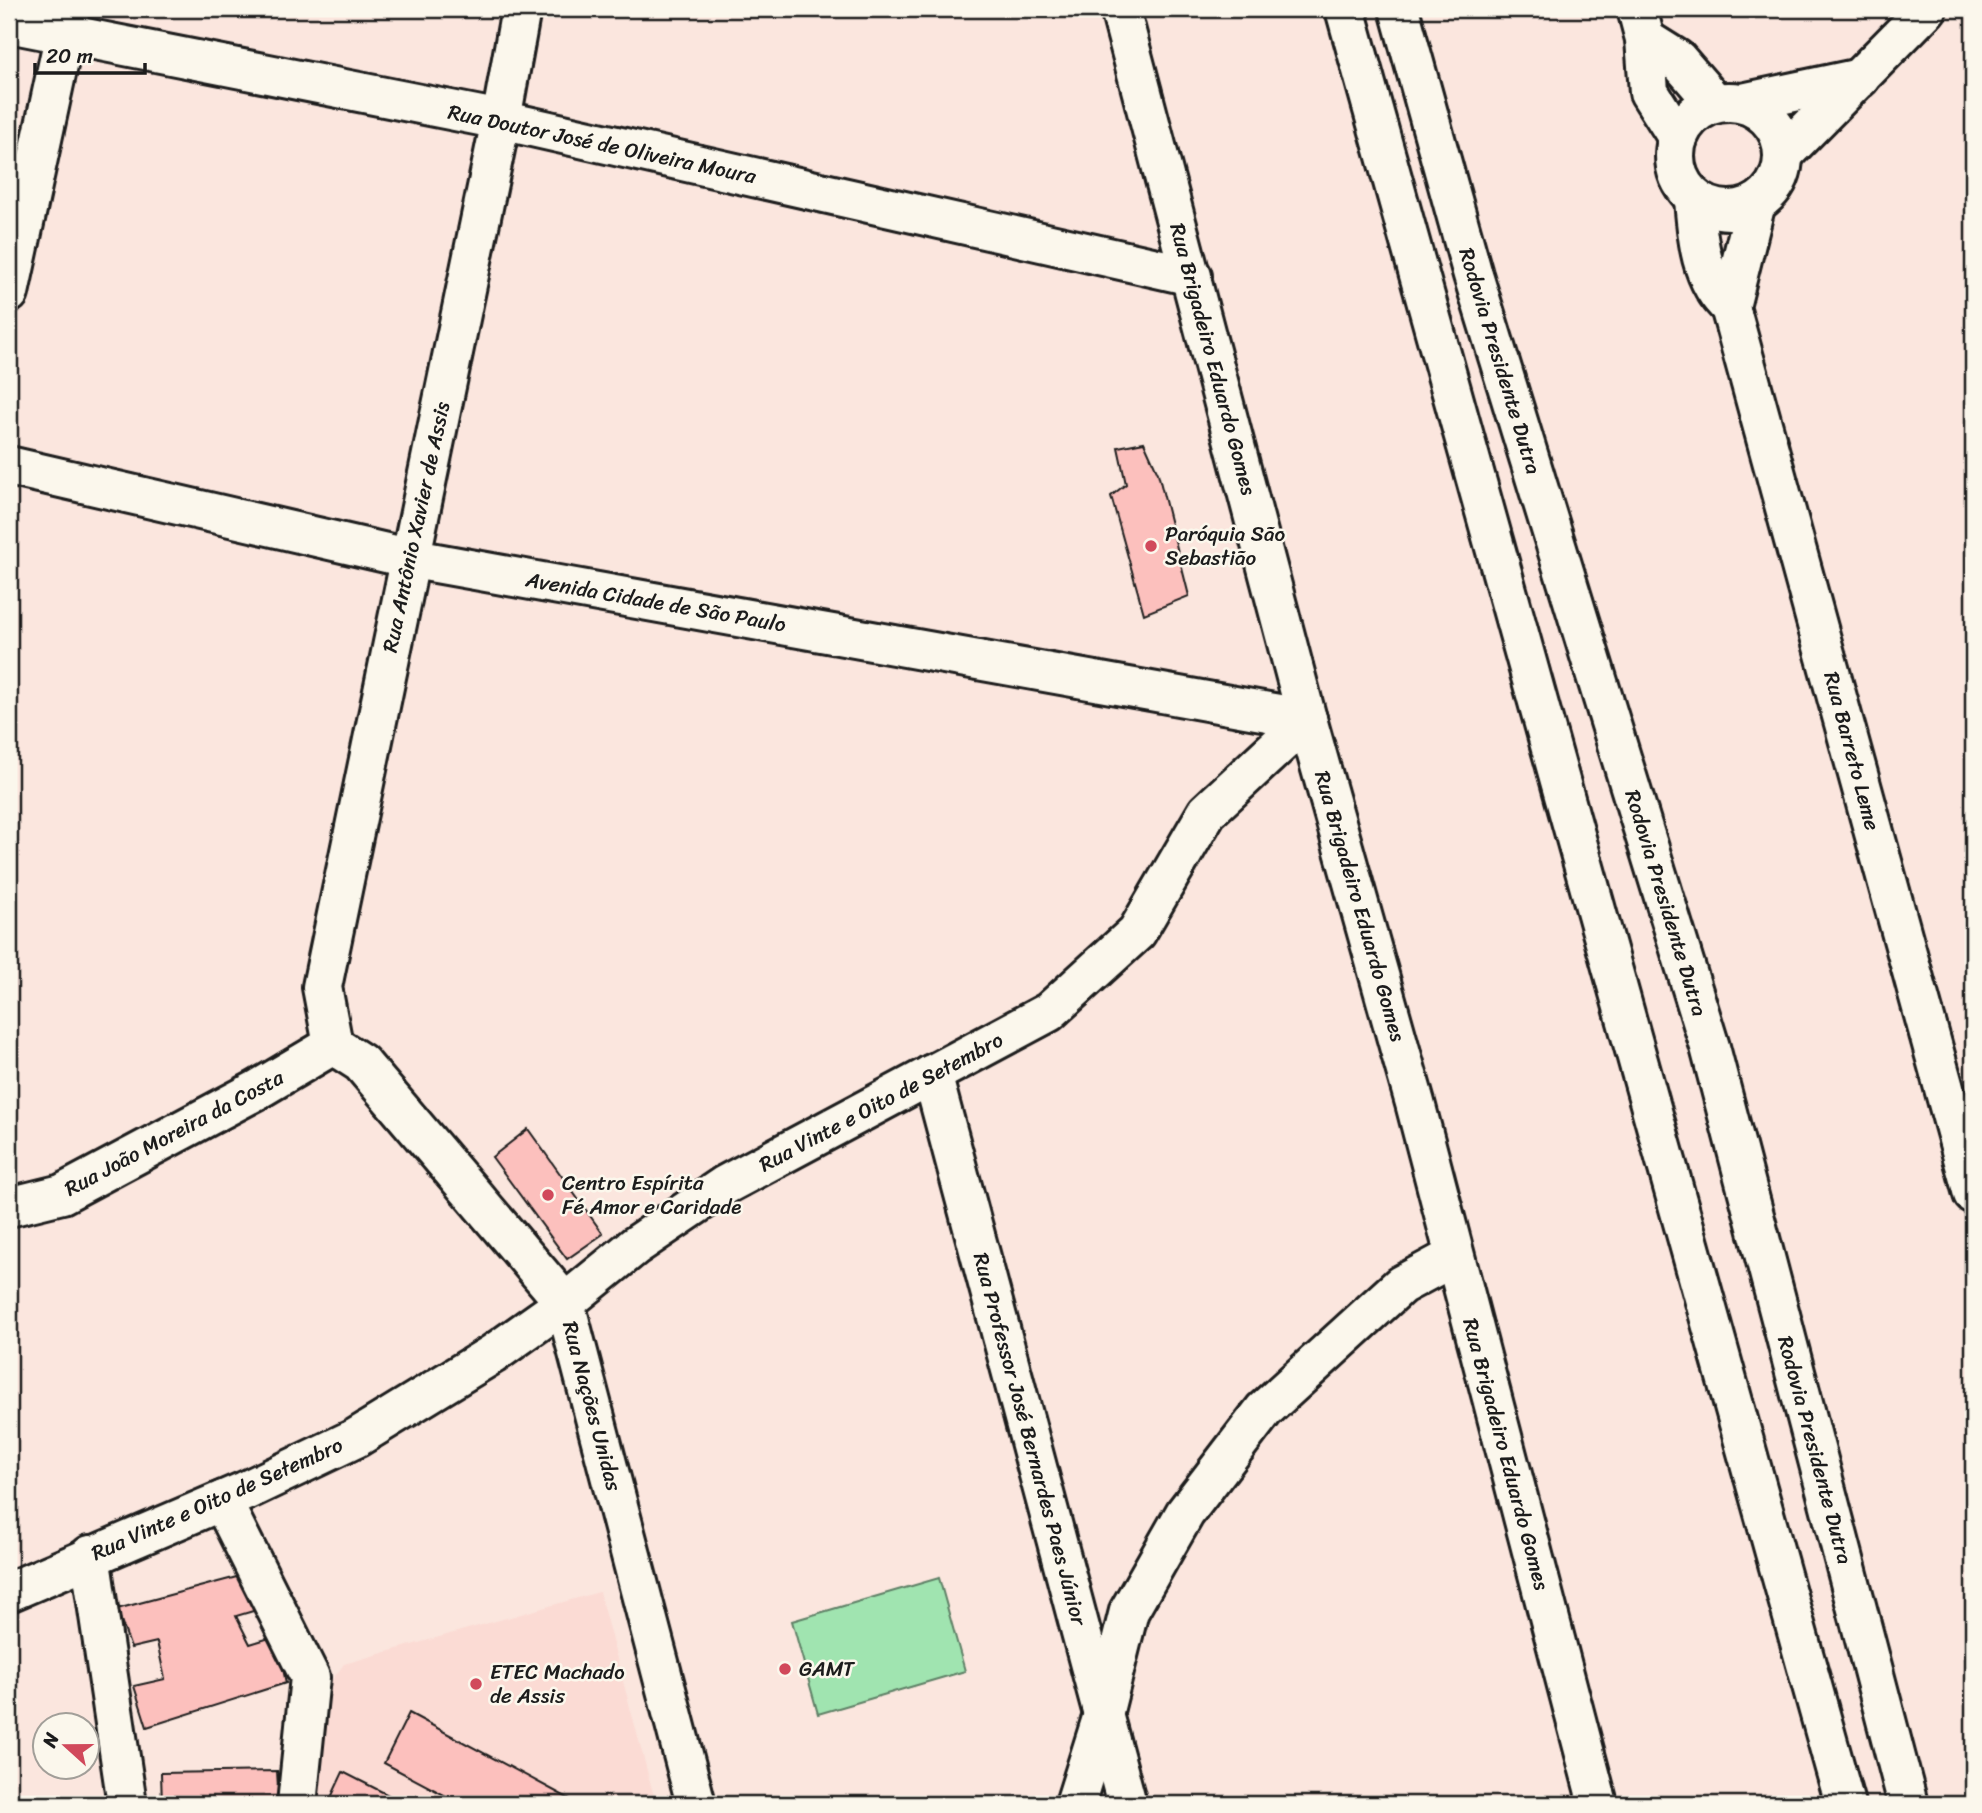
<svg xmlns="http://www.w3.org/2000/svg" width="1982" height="1813" viewBox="0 0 1982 1813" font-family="Sriracha,sans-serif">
<rect width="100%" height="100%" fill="#fbe6de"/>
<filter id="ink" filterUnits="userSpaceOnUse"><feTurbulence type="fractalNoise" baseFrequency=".0143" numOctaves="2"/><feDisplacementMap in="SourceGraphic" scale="14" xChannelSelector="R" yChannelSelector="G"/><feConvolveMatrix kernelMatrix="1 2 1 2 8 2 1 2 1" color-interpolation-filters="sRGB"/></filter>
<g filter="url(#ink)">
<polygon fill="#fbdbd4" points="599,1592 656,1804 306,1804 314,1704 344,1664"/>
<polygon fill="#a0e4b0" stroke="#5e8066" stroke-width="2" points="939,1578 965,1671 818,1714 792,1621"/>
<g fill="#fcc0bd" stroke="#1c1c1c" stroke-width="2">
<polygon points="1144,442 1158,473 1189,596 1144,614 1111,496 1126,484 1118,447"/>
<polygon points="528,1129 603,1234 567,1259 492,1157"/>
<polygon points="248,1574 260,1609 236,1616 250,1644 276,1636 286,1683 147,1727 134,1686 165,1679 157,1642 131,1648 117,1609"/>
<polygon points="409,1713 579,1804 461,1804 384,1763"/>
<polygon points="277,1771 279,1804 162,1804 161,1773"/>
<polygon points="343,1772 406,1804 328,1804"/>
</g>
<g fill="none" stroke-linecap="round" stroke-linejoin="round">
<g stroke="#1c1c1c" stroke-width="44">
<g id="minor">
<polyline points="1120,9 1307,719 1415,1103 1598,1804"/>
<polyline points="1637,9 1645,39 1649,92 1678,138"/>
<polyline points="9,23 501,120 1192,276"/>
<polyline points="1645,39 1677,59 1715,103"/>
<circle cx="1729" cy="156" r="54"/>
<polyline points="1742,103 1860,78"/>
<polyline points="1783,155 1927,9"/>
<path d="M1694 199C1697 236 1700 281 1730 307"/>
<polyline points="1756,203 1730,307 1973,1194"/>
<polyline points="9,293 70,9"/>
<polyline points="9,466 408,558 1307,719"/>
<polyline points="333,1045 322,987 501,120 521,9"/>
<polyline points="333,1045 361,1063 565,1303 696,1804"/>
<polyline points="932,1074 1127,1804"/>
<polyline points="9,1207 62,1194 257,1090 333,1045"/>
<polyline points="222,1501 310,1677 297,1804"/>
<polyline points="90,1555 127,1804"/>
<polyline points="9,1592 245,1491 356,1438 493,1354 565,1303 635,1246 725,1185 1049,1012 1137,932 1207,812 1307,719"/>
<polyline points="1075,1804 1103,1715 1129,1611 1185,1513 1264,1410 1401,1285 1453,1257"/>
</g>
</g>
<g stroke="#1c1c1c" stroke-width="44">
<g id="highway">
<polyline points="1345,9 1845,1804"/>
<polyline points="1399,9 1473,275 1710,1047 1908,1804"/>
</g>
</g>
<use href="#minor" stroke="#fbf7ec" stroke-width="38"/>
<use href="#highway" stroke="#fbf7ec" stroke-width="38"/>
</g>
</g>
<g fill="#d1495b" stroke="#fbf7ec" stroke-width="2.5">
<circle cx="1151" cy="546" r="7"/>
<circle cx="548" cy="1195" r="7"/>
<circle cx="785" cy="1669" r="7"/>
<circle cx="476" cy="1684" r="7"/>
</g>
<g text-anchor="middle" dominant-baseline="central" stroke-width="5" stroke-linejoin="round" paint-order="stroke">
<g font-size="21" fill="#1c1c1c" stroke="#fbf7ec">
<text transform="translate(602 144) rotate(12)">Rua Doutor José de Oliveira Moura</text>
<text transform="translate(1213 359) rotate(75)">Rua Brigadeiro Eduardo Gomes</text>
<text transform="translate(1500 361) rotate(73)">Rodovia Presidente Dutra</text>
<text transform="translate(416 527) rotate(-78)">Rua Antônio Xavier de Assis</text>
<text transform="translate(656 602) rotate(10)">Avenida Cidade de São Paulo</text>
<text transform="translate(1852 751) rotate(75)">Rua Barreto Leme</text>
<text transform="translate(1666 903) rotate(73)">Rodovia Presidente Dutra</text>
<text transform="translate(1360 906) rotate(74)">Rua Brigadeiro Eduardo Gomes</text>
<text transform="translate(881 1102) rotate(-28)">Rua Vinte e Oito de Setembro</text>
<text transform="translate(174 1133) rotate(-28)">Rua João Moreira da Costa</text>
<text transform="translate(592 1406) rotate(75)">Rua Nações Unidas</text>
<text transform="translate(1030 1439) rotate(75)">Rua Professor José Bernardes Paes Júnior</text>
<text transform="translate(1815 1450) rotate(75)">Rodovia Presidente Dutra</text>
<text transform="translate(1506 1454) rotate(75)">Rua Brigadeiro Eduardo Gomes</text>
<text transform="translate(217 1499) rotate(-24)">Rua Vinte e Oito de Setembro</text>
</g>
<g font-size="21" fill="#1c1c1c" stroke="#fbf7ec" text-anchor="start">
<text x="1165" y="534">Paróquia São<tspan x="1165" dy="24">Sebastião</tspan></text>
<text x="562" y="1183">Centro Espírita<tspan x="562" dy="24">Fé Amor e Caridade</tspan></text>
<text x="799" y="1669">GAMT</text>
<text x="490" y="1672">ETEC Machado<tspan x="490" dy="24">de Assis</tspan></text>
</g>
</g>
<rect width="1982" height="1813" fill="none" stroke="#fbf7ec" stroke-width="35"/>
<rect x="18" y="18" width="1947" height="1778" fill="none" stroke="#1c1c1c" stroke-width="2.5" filter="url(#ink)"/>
<g transform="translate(66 1746) rotate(291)"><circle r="33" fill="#fbf7ec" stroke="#a29f99" stroke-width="2"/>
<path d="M0-5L12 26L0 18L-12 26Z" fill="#d1495b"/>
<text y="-10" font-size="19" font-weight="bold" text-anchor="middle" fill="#1c1c1c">N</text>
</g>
<path d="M35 63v10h110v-10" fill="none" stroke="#1c1c1c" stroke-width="3.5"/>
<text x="46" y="63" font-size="21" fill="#1c1c1c" stroke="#fbf7ec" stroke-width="5" paint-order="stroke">20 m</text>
</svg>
